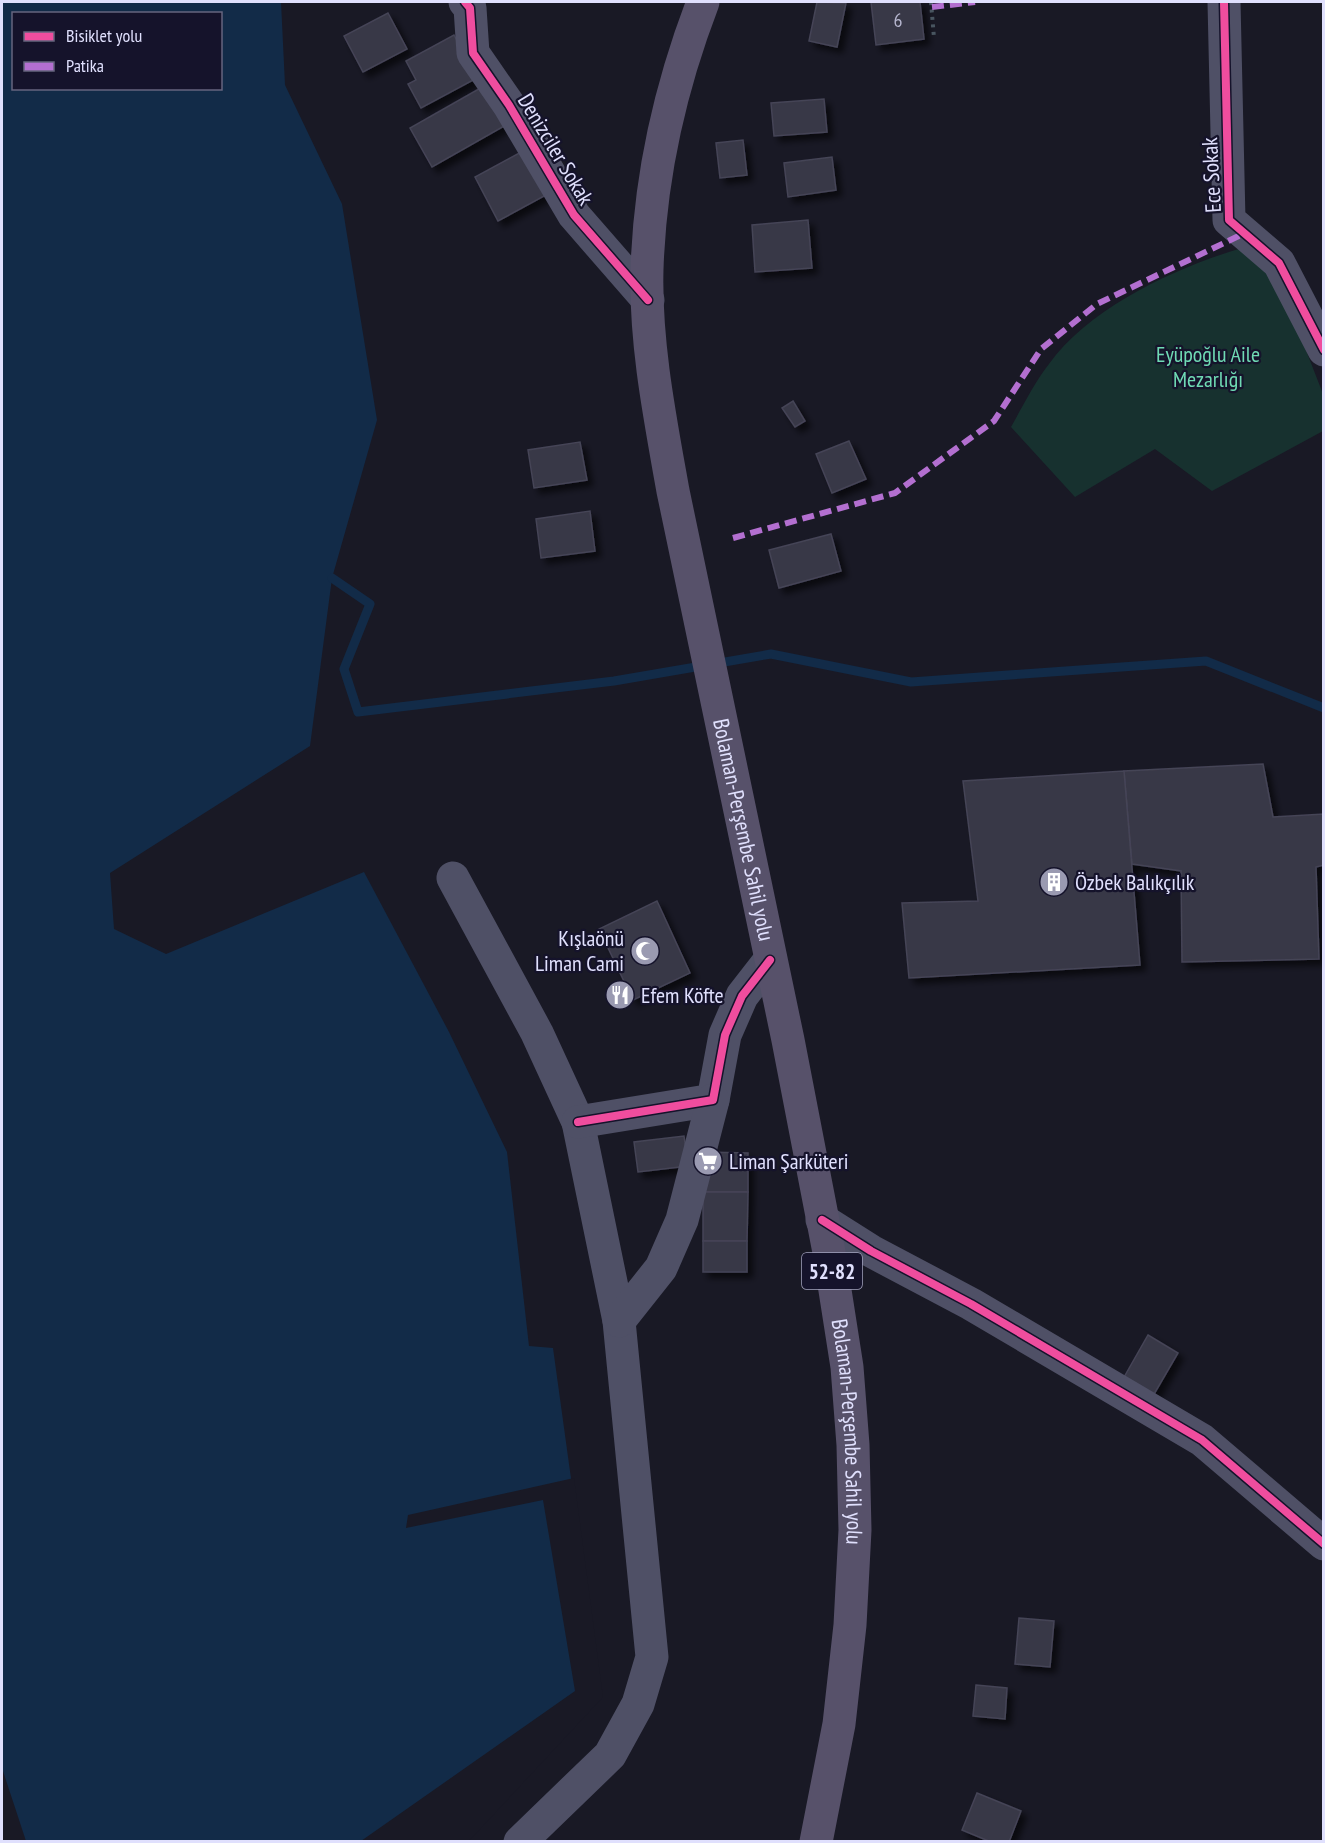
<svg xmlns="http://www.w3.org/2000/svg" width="1325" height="1843" viewBox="0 0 1325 1843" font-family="'PT Sans Narrow',sans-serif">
<defs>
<filter id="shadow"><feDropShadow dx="5.5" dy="5.5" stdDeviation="3" flood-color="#0009"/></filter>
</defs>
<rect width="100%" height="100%" fill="#191925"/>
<path fill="#17312f" d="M1242 248 1275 278 1290 309 1323 394V431L1212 491 1155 449 1075 497 1011 427C1023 406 1034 383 1049 364 1090 307 1177 267 1242 248Z"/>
<path fill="#122b48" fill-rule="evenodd" d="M2 2H281L285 85 342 204 377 420 332 578 310 746 110 873 114 929 166 954 364 872 449 1032 507 1152 529 1346 553 1348 601 1696 463 1841 5 1842 2 1829ZM14 14H220V88H14Z"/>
<g fill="#191925">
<polygon points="574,1478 603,1697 468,1842 361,1841 575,1691 543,1500 406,1528 408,1515"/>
<polygon points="2,1768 26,1841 2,1842"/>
</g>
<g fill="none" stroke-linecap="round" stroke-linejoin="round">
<polyline stroke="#122b48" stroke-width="9" points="332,578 370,604 344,669 358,712 614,681 771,654 911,682 1206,661 1324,708"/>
</g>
<g fill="#393846" stroke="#454457" stroke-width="1.5" filter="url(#shadow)">
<polygon points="817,2 846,3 837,47 809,41"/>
<polygon points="871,2 920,2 924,39 876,45"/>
<polygon points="388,13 407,49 363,72 344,36"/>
<polygon points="454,35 477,78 421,108 408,84 416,80 406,61"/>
<polygon points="484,86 506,125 432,167 410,128"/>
<polygon points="824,99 827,132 774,136 771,103"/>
<polygon points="743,140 747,175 720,178 716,143"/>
<polygon points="523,151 546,195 498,221 475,177"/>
<polygon points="832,157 836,190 788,197 784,163"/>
<polygon points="808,220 812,268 755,272 752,225"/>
<polygon points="793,401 805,421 795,427 782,408"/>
<polygon points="849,441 866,479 832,493 816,454"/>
<polygon points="580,442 587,480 534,488 528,450"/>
<polygon points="590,511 595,551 541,558 536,519"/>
<polygon points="831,534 841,571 779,588 769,550"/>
<polygon points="1263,764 1273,817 1324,814 1324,865 1316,867 1319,959 1182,962 1181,871 1132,864 1124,771"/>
<polygon points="1124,771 1140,965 909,978 902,903 978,901 963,781"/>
<polygon points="657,901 690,973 633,1000 599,929"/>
<polygon points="684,1136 688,1166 638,1172 634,1142"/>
<polygon points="704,1152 748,1153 748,1192 703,1192"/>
<polygon points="703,1192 748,1192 747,1241 703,1241"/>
<rect x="703" y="1241" width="44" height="31"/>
<polygon points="1148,1335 1178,1353 1153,1396 1123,1379"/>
<polygon points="1019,1618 1054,1621 1050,1667 1015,1664"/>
<polygon points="976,1685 1007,1688 1005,1719 973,1716"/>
<polygon points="977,1793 1021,1811 1009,1842 991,1842 962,1830"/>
</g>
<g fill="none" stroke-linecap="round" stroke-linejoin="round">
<polyline stroke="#485560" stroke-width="4" stroke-dasharray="3 4.5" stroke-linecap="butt" points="931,2 934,38"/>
<g stroke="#4f5066" stroke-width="33">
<polyline points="465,2 470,8 473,53 509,105 574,215 648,300"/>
<polyline points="1224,2 1229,220 1279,263 1324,350"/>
<polyline points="453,878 537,1033 578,1122 619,1321 652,1657 638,1704 610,1755 520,1842"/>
<polyline points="578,1122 713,1100 725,1035 742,996 770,960"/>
<polyline points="822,1220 871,1251 971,1304 1202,1440 1324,1544"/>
<polyline points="619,1321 661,1268 682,1220 713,1100"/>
</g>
<path stroke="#57516a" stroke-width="33" id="s1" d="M703 2C670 88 650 176 647 269 645 343 660 418 673 491L788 1040 829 1252 847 1367 853 1445 855 1530 850 1625 839 1724 816 1842"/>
<g stroke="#b36fd0" stroke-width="6" stroke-dasharray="12 6" stroke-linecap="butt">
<polyline points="932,7 975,2"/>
<polyline points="733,538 895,493 994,421 1041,349 1097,304 1245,233"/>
</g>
<g stroke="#15132b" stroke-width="11">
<g id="cycleway">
<polyline points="465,2 470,8 473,53 509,105 574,215 648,300"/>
<polyline points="1224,2 1229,220 1279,263 1324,350"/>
<polyline points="578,1122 713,1100 725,1035 742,996 770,960"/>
<polyline points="822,1220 871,1251 971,1304 1202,1440 1324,1544"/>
</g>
</g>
<use href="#cycleway" stroke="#ef4d9e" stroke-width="8"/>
</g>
<defs>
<g id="building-disc" transform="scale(1.5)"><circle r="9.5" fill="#9a9ab1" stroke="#15132b"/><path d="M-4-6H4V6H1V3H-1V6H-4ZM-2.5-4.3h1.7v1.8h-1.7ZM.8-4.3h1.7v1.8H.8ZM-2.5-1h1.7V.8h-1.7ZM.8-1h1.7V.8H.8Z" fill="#fff"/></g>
<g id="mosque-disc" transform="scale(1.5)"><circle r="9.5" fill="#9a9ab1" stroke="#15132b"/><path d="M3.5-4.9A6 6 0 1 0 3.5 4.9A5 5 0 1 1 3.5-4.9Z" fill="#fff"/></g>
<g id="restaurant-disc" transform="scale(1.5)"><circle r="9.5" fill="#9a9ab1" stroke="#15132b"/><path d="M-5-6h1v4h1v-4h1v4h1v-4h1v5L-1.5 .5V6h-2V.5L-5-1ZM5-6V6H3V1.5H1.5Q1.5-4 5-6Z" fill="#fff"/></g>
<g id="supermarket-disc" transform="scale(1.5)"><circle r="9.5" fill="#9a9ab1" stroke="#15132b"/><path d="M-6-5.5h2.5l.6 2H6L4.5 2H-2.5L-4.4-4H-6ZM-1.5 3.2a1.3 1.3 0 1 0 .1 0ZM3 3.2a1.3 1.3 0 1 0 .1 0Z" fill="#fff"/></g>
</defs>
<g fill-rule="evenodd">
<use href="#building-disc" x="1054" y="882"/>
<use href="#mosque-disc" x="645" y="951"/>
<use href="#restaurant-disc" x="620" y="995"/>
<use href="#supermarket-disc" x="708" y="1161"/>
</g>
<g text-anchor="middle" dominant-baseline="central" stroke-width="4.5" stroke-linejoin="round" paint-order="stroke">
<g font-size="20" fill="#b6b6cf">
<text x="898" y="20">6</text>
</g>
<rect fill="#15132b" stroke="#a3a2be" stroke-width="1.5" x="802" y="1253" width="60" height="36" rx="4.5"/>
<g font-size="21" font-weight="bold" fill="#e0e0fd">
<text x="832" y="1271">52-82</text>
</g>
<g font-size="22" fill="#e0e0fd" stroke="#15132b">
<text transform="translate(556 149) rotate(59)">Denizciler Sokak</text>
<text transform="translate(1211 175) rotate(-93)">Ece Sokak</text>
<text stroke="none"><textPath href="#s1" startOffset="844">Bolaman-Perşembe Sahil yolu</textPath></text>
<text stroke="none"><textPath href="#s1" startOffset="1456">Bolaman-Perşembe Sahil yolu</textPath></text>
</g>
<g font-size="22" fill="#6fdab4" stroke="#15132b">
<text x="1208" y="354">Eyüpoğlu Aile<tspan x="1208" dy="25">Mezarlığı</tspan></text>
</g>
<g font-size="22" fill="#e0e0fd" stroke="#15132b" text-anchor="start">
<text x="1075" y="882">Özbek Balıkçılık</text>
<text x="624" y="938" text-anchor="end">Kışlaönü<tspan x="624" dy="25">Liman Cami</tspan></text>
<text x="641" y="995">Efem Köfte</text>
<text x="729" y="1161">Liman Şarküteri</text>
</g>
</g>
<rect width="1325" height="1843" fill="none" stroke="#e0e0fd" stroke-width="6"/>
<rect x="12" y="12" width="210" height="78" fill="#15132b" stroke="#66657f" stroke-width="1.5"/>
<rect x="24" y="32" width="30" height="9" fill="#ef4d9e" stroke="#66657f" stroke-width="1.5"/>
<text x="66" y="42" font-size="18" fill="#e0e0fd">Bisiklet yolu</text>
<rect x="24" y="62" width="30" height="9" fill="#b36fd0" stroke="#66657f" stroke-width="1.5"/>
<text x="66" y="72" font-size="18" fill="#e0e0fd">Patika</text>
</svg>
